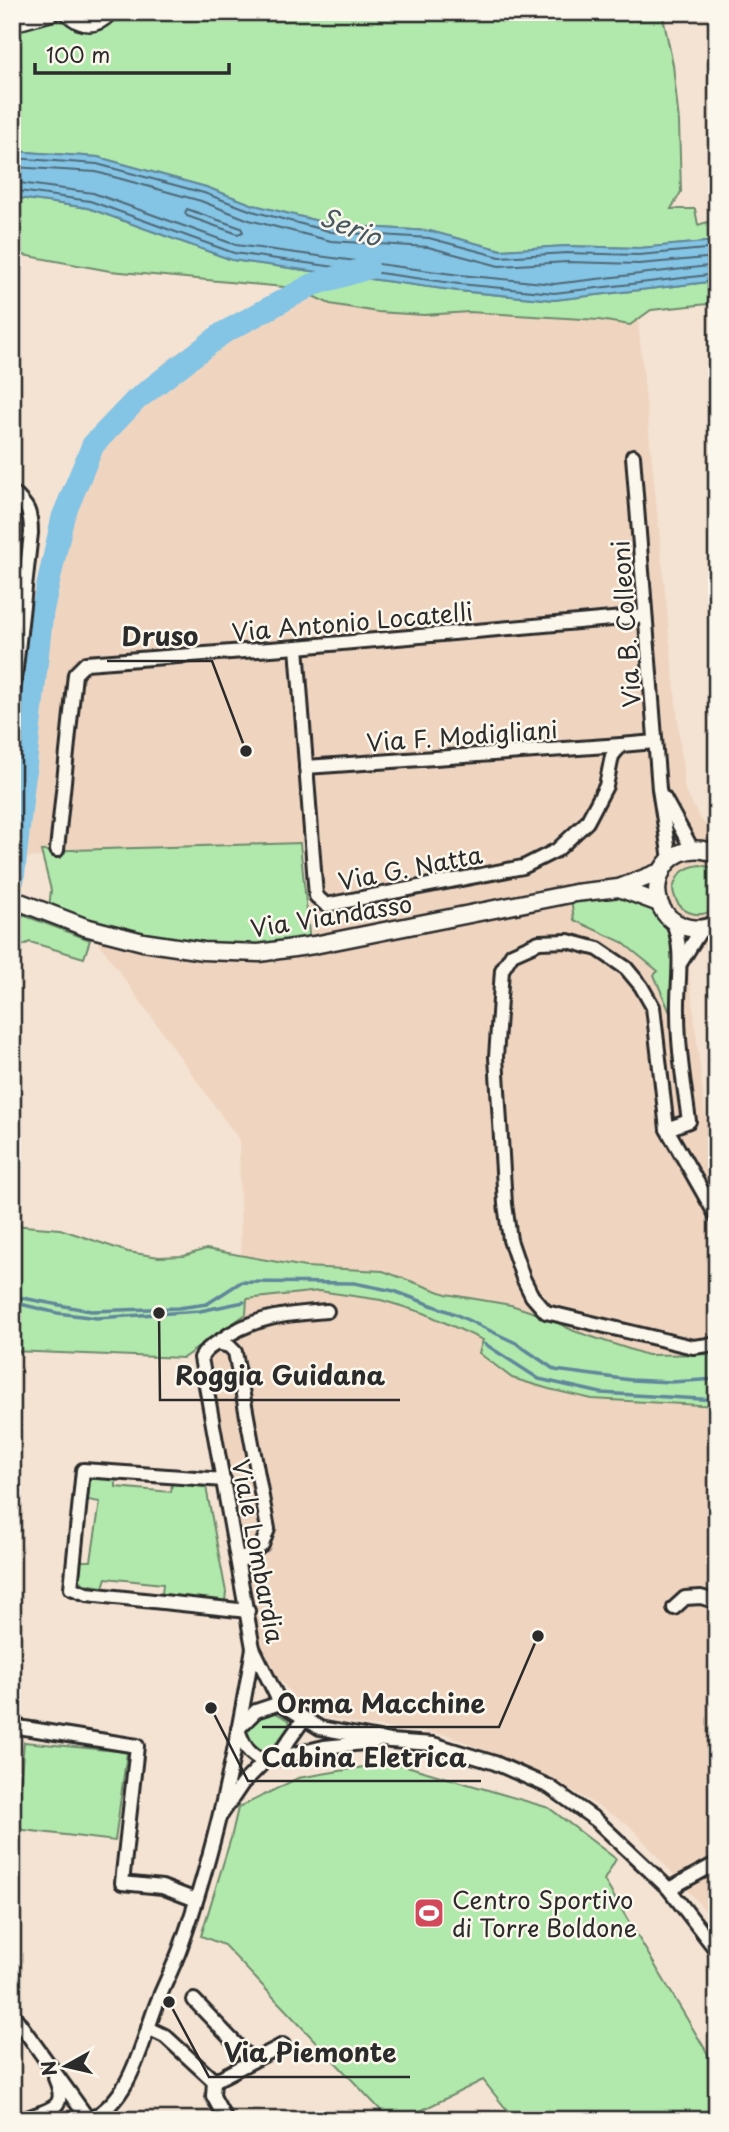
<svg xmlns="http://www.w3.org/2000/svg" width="729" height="2132" viewBox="0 0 729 2132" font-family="'Playpen Sans',sans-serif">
<rect width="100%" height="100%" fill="#f4e3d2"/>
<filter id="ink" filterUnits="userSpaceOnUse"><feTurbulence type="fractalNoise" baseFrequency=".0143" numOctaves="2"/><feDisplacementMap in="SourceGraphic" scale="14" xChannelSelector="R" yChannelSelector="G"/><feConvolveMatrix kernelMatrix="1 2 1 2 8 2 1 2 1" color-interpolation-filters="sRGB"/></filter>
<g filter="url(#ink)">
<g fill="#efd5c0">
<polygon points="295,288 330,304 424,315 469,312 599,320 630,325 638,320 685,791 702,821 717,834 717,934 688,960 705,1114 717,1138 717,1354 647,1355 574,1331 541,1315 511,1305 446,1294 383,1271 305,1267 241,1255 239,1140 83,921 200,940 312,937 304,843 22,858 39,628 53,550 82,460 110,414 166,361 232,315"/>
<polygon points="319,1291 381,1300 424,1313 484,1340 512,1378 549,1389 592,1399 717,1406 717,1931 705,1910 630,1826 555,1780 448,1735 358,1724 329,1718 299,1704 276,1675 262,1644 204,1342 246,1314 246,1299"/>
</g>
<g fill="#b1e9ac" stroke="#6e8a6c" stroke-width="2">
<polygon points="33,12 662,12 673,65 679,122 681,192 671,209 695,209 698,225 717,219 717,241 639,248 566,246 501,250 430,231 334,225 254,205 206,187 98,157 12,151 12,15"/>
<polygon points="12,197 88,208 232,260 458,291 554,300 717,281 717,303 651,310 630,325 599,320 469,312 424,315 377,312 330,304 295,288 110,271 12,253"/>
<polygon points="300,843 310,943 278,947 157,942 49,908 51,890 41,851"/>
<path d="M700 865 709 867 717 873V907C698 922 676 912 673 889 677 873 685 867 700 865Z"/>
<polygon points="619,896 646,901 674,927 671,1015 654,975 658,971 622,942 574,920 571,899"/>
<polygon points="12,911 90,940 84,958 30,942 21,946 13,1008 12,1088"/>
<polygon points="12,1225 60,1229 128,1252 159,1257 184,1256 206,1249 305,1267 383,1271 446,1294 511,1305 541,1315 574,1331 647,1355 717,1354 717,1406 592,1399 549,1389 512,1378 479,1353 483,1340 424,1313 381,1300 319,1291 247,1299 246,1314 183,1358 12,1351"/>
<polygon points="90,1475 116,1477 116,1487 171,1492 172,1483 206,1487 226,1592 225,1601 162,1594 163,1584 106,1578 103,1587 84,1584 79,1579 81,1561 91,1561 100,1502 88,1500"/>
<path d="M272 1711 289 1720 290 1729 265 1755C254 1749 246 1743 247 1729L257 1717Z"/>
<polygon points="24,1742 127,1752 115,1841 16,1829"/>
<polygon points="393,1762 549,1808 616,1859 604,1880 711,2059 717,2057 717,2120 515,2120 483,2080 402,2120 390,2120 224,1945 201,1936 231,1838 238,1808 298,1778"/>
</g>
<polygon fill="#84c4e5" stroke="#60879b" stroke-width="2" points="12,151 98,157 206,187 254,205 334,225 430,231 501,250 566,246 639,248 717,241 717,281 554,300 458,291 232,260 88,208 12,197"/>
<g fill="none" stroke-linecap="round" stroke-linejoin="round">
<g stroke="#4f6875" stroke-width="2">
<polyline points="12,158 97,164 204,193 252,211 332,232 429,238 500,257 567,253 639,255 717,248"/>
<polyline points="12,167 96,172 201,201 249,220 331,241 428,247 499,266 567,262 639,264 717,257"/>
<polyline points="12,182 93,193 236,245 460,275 554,284 717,265"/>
<polyline points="12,190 90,201 234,253 459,284 554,293 717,274"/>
<polygon points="187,209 241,228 243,232 238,234 187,216 185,213"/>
</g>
<g stroke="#60879b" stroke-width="3.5">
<polyline points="12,1296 91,1311 178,1308 207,1304 241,1282 354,1283 394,1291 455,1314 516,1343 555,1370 631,1380 672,1382 717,1379"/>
<polyline points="12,1302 57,1313 97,1318 200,1311 244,1302"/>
<polyline points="485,1344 539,1379 601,1393 717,1400"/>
</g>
<polyline stroke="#84c4e5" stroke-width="23" points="13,879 42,612 63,517 93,445 136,400 223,333 312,285 368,268"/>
<g stroke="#2b2b2b" stroke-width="18">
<g id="minor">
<polyline points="633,456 659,789 670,859"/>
<path d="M12 492C28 506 31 512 31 533L12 704"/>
<polyline points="297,647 316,896 326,905 523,867 557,850 587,822 606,786 612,756 621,745 655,742"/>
<polyline points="306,767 621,745"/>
<polyline points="664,798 692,849"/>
<polyline points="57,850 75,674 86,663 297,647 645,616"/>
<polyline points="681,962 702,928"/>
<path d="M667 1129 689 1121C684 1085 678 1048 678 1012 677 981 685 949 672 920"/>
<polyline points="717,1217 667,1129 653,1007 641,986 626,968 598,949 568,941 539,942 512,954 502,970 496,1057 505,1204 510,1240 523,1278 532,1296 546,1312 693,1347 717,1344"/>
<path d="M327 1311C288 1314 254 1316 221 1340 213 1346 206 1348 201 1358L253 1648 280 1703 320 1728 390 1741 433 1744 495 1763 550 1787 596 1820 669 1889 717 1951"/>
<polyline points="217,1343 229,1346 235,1352 268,1529 262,1545 239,1562"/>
<polyline points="224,1480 83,1470 71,1588 87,1594 248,1611"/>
<polyline points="674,1608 685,1598 701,1597 717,1602"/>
<path d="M280 1703 256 1711 238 1729C243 1745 249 1756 265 1761L282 1750 303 1720"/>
<polyline points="12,1726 137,1746 122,1883 162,1887 196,1900"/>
<polyline points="221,1815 242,1784 265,1761 324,1747 374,1742"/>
<polyline points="669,1889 717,1863"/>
<polyline points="194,2000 252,2061"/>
<polyline points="12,2013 89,2120"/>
<polyline points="148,2028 165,2036 214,2081 283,2045"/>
<polyline points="214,2081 213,2096 226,2120"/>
<path d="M24 2120C46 2108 70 2112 55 2078"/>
<path d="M89 2120C132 2099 141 2044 157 2003 164 1985 173 1968 180 1949 215 1852 236 1749 253 1648"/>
</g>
</g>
<g stroke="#2b2b2b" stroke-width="21">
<g id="tertiary">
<path d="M68 12C81 26 97 26 109 12"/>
<polyline points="12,23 52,12"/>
<path d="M717 854C660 830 633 909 685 927 696 930 707 929 717 923"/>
<polyline points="619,888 659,903"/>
<polyline points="12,899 85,927 143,942 203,951 259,953 314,945 575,893 619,888 660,872"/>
</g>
</g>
<use href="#minor" stroke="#fbf7ec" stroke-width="12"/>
<use href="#tertiary" stroke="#fbf7ec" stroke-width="16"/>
</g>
</g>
<defs>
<g id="stadium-square" transform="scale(1.575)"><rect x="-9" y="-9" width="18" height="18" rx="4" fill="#d1495b" stroke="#fbf7ec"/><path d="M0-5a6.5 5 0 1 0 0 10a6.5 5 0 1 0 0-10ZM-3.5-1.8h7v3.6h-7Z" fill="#fff"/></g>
</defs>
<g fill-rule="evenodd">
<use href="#stadium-square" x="429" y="1913"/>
</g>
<g text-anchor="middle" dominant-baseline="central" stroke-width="5" stroke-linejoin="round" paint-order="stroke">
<g font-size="24" fill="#2b2b2b" stroke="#fbf7ec">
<text transform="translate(352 621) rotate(-5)">Via Antonio Locatelli</text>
<text transform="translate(625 624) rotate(-94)">Via B. Colleoni</text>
<text transform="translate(462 735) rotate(-4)">Via F. Modigliani</text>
<text transform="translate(410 867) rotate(-11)">Via G. Natta</text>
<text transform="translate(331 915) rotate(-9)">Via Viandasso</text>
<text transform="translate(259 1551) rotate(79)">Viale Lombardia</text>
</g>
<g font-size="24" fill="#2b2b2b" stroke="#fbf7ec" text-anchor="start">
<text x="452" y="1899">Centro Sportivo<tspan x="452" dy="28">di Torre Boldone</tspan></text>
</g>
<g font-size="26" font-style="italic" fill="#465963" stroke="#fbf7ec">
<text transform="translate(351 226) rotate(22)">Serio</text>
</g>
</g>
<path fill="none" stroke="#2b2b2b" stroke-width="2.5" d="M246 751L212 661H107M159 1313L160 1400H400M538 1636L499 1727H262M211 1708L248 1781H481M169 2002L209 2077H410"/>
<g fill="#2b2b2b" stroke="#fbf7ec" stroke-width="2.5">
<circle cx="246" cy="751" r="7"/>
<circle cx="159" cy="1313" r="7"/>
<circle cx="538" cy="1636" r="7"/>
<circle cx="211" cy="1708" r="7"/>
<circle cx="169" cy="2002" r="7"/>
</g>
<g font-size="26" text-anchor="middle" font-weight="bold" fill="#2b2b2b" stroke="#fbf7ec" stroke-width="5" stroke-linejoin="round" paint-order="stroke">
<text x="160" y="646">Druso</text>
<text x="280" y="1385">Roggia Guidana</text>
<text x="381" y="1713">Orma Macchine</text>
<text x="364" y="1767">Cabina Eletrica</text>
<text x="310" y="2062">Via Piemonte</text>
</g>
<rect width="729" height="2132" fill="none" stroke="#fbf7ec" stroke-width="42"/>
<rect x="21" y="21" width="687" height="2090" fill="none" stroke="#2b2b2b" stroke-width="2.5" filter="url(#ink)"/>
<g transform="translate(66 2066) rotate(262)" stroke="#fbf7ec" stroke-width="5" paint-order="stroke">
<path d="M0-5L12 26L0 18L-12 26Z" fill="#2b2b2b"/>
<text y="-10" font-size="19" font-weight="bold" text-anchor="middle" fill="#2b2b2b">N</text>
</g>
<path d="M35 63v10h194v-10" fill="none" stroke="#2b2b2b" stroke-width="3.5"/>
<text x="46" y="63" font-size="21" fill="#2b2b2b" stroke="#fbf7ec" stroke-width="5" paint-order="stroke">100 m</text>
</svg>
